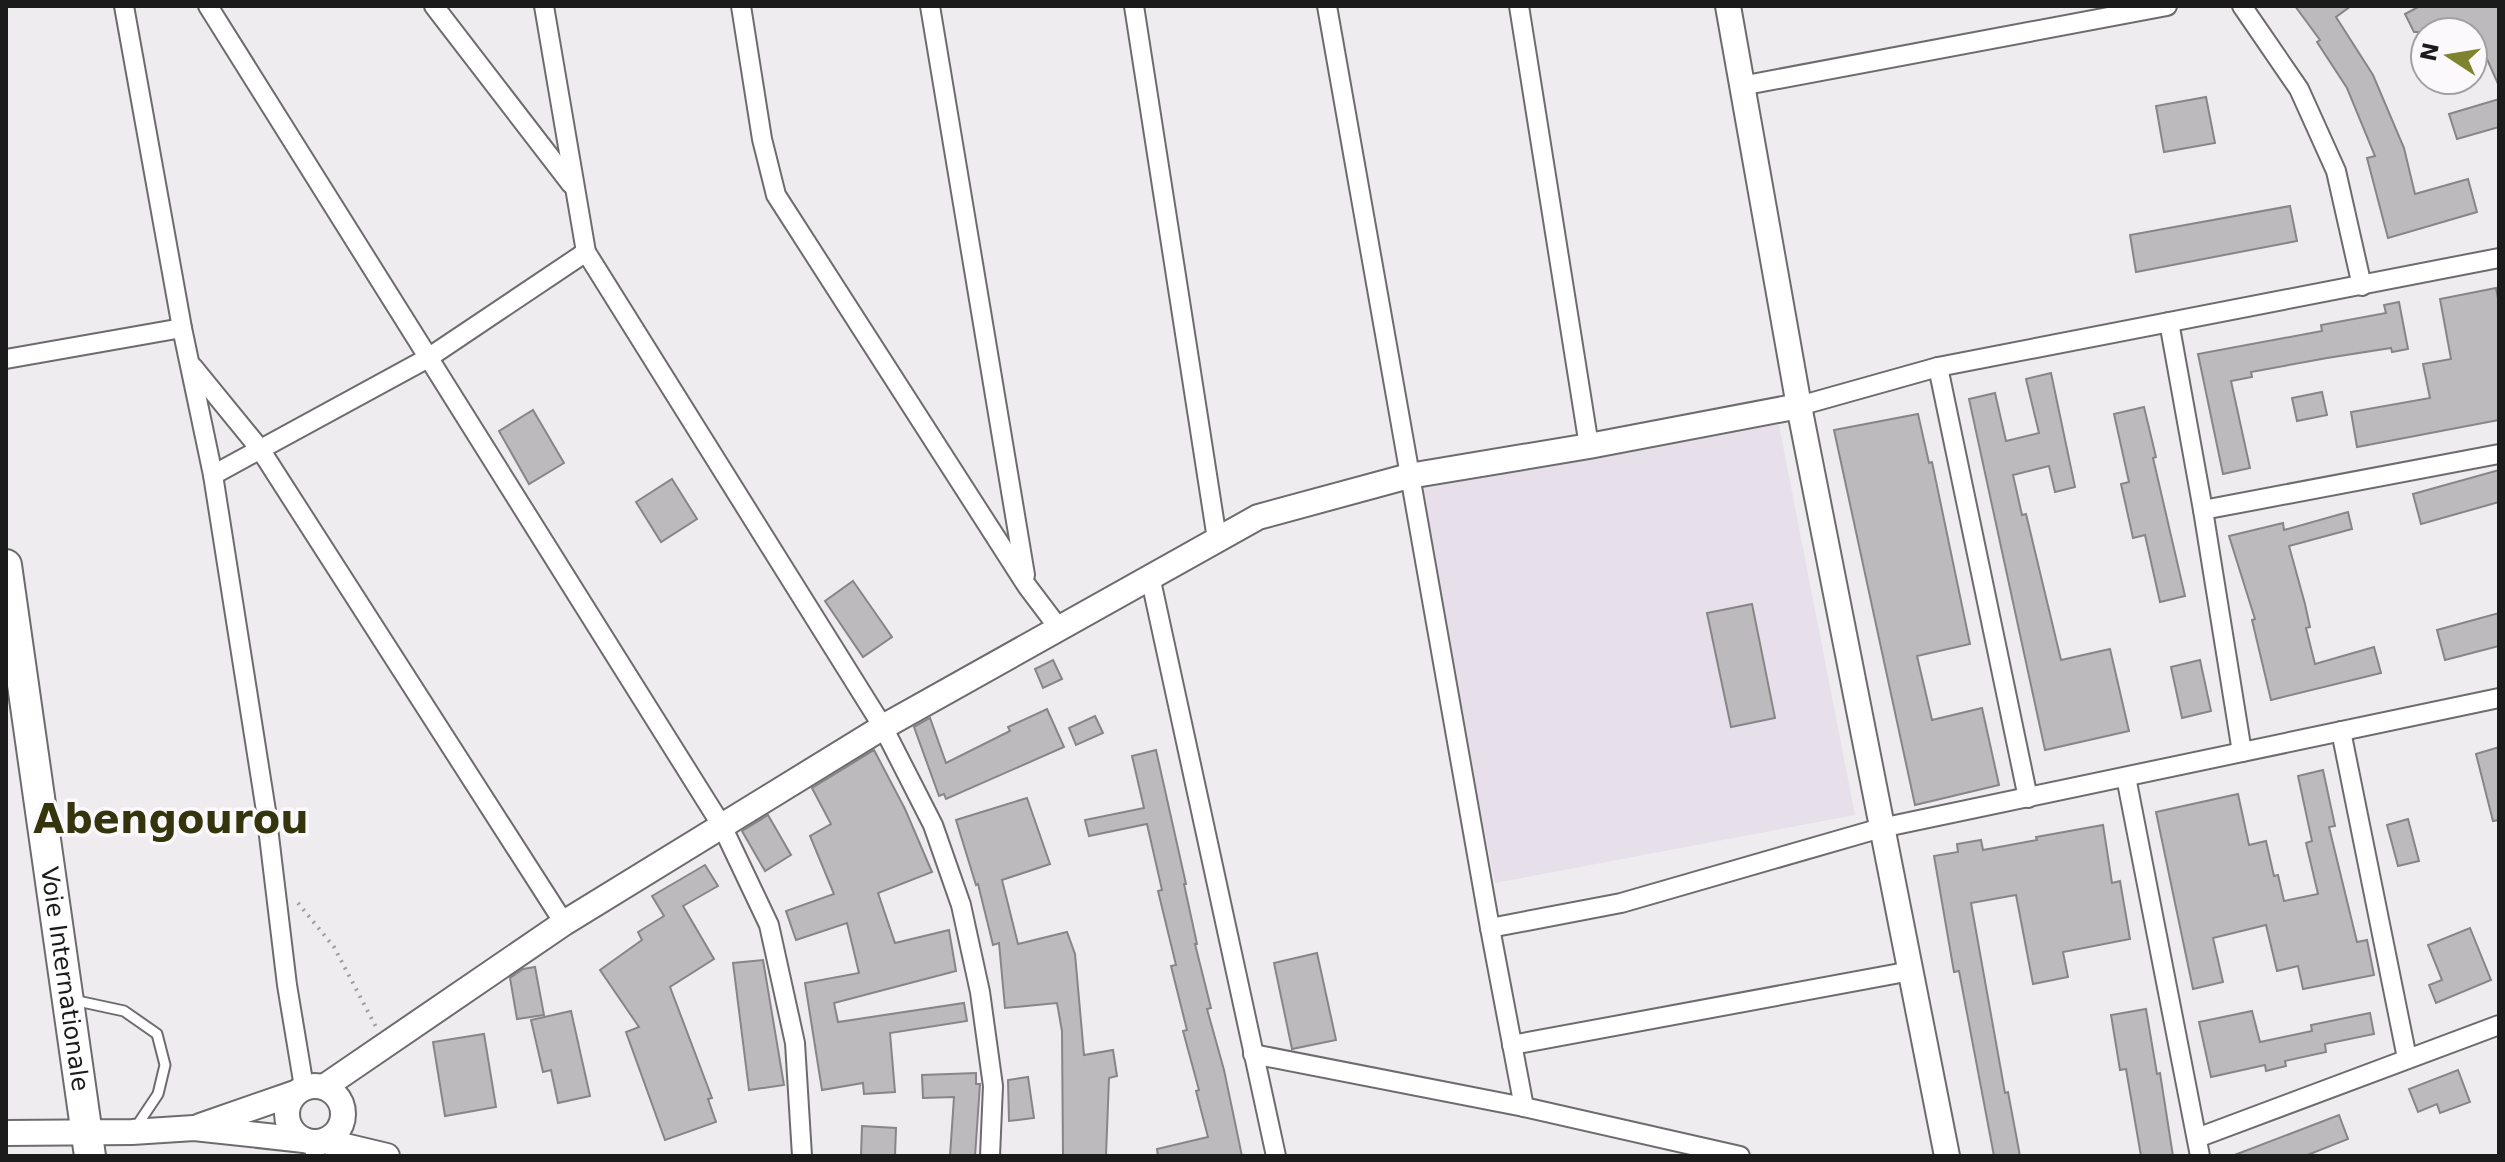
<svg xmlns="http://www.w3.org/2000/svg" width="2505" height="1162" viewBox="0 0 2505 1162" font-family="'DejaVu Sans',sans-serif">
<rect width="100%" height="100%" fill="#efecef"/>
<polygon fill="#e7dfe9" points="1778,420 1855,815 1495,883 1415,485"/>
<g fill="#bdbabe" stroke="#878588" stroke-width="2">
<polygon points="2295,6 2351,6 2336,17 2373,75 2404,148 2415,194 2468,179 2477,212 2388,238 2367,158 2375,156 2347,88 2317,42 2320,40"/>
<polygon points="2420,6 2499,6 2499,86 2475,32 2414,32 2405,14"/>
<polygon points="2206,97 2215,143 2164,152 2156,106"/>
<polygon points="2499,99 2499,127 2457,139 2449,114"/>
<polygon points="2290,206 2297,241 2136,272 2130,235"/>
<polygon points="2496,288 2499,304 2499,420 2357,447 2351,412 2430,398 2423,364 2451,359 2440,299"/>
<polygon points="2399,302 2408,349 2392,352 2391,348 2327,358 2251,372 2252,377 2231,381 2250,468 2223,474 2198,354 2322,331 2321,325 2386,313 2384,305"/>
<polygon points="2051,373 2075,487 2055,492 2049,466 2013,475 2022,515 2026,514 2061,660 2110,649 2129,731 2045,750 1969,399 1995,393 2006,441 2039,433 2026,379"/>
<polygon points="2322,392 2327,415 2297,421 2292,398"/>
<polygon points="2144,407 2156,457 2153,458 2185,596 2160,602 2145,535 2133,538 2121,484 2129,482 2114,414"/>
<polygon points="533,410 564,463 529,484 499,431"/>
<polygon points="1918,414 1929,463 1932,462 1970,644 1917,656 1932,720 1982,708 1999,785 1915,805 1834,430"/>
<polygon points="2499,470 2499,502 2421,524 2413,494"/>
<polygon points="672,479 697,519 661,542 636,502"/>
<polygon points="2348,512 2352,529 2289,546 2305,604 2310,627 2306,628 2315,664 2374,647 2381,673 2271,700 2252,620 2255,619 2229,536 2283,523 2284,530"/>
<polygon points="853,581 892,637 863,657 825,601"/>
<polygon points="1752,604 1775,718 1731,727 1707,613"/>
<polygon points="2499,613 2499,646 2445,660 2437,630"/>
<polygon points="1053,660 1062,679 1043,688 1035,669"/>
<polygon points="2200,660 2211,711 2182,718 2171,667"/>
<polygon points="1047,709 1064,747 946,799 944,794 939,796 914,727 930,718 946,763 1010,731 1008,727"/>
<polygon points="1095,716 1103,733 1076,745 1069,728"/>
<polygon points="2499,747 2499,820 2493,821 2476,754"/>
<polygon points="874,750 905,809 932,872 878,893 895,943 949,930 956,971 834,1003 838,1022 964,1003 967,1021 890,1033 895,1092 864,1094 863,1083 822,1090 805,983 859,973 847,923 796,940 786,911 834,894 810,836 831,824 812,788"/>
<polygon points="1156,750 1186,884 1184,884 1197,944 1195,944 1211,1008 1207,1009 1224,1070 1242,1156 1158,1156 1157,1149 1208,1137 1196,1091 1199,1090 1183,1031 1187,1030 1171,966 1176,965 1158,891 1162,890 1147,824 1089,836 1085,820 1144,808 1132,756"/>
<polygon points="2323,770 2335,826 2329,827 2357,942 2367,940 2374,975 2303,989 2298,966 2277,971 2266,925 2213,938 2223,982 2193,989 2156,812 2238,794 2249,845 2266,841 2274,876 2278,875 2284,901 2318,894 2306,843 2312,841 2298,776"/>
<polygon points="1027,798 1050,864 1002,880 1018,944 1067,932 1075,954 1084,1055 1113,1050 1117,1076 1109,1078 1106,1156 1063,1156 1062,1031 1057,1003 1005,1008 999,943 993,945 978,884 976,885 956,820"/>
<polygon points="768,815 791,855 765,871 742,831"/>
<polygon points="2408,819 2419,861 2398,866 2387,825"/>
<polygon points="2103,825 2112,883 2120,881 2130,939 2063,952 2068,977 2033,984 2016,895 1971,903 2005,1093 2008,1092 2020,1156 1994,1156 1959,971 1954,972 1934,856 1958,852 1957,844 1981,840 1983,850 2037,840 2036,837"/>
<polygon points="705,865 718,886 683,906 714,959 670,987 712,1098 708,1099 716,1122 665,1140 626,1032 639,1027 600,970 642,940 638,932 664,916 652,896"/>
<polygon points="2470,928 2491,980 2436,1003 2429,985 2442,980 2428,945"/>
<polygon points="1317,953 1336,1040 1292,1049 1274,963"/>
<polygon points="763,960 784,1085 749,1090 733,963"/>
<polygon points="535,967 544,1015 517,1019 510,978 523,969"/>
<polygon points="2146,1009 2157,1074 2160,1073 2173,1156 2141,1156 2126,1069 2120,1070 2111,1015"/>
<polygon points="571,1011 590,1096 558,1103 551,1070 543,1072 531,1020"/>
<polygon points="2252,1011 2260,1042 2312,1031 2311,1025 2370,1013 2374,1034 2325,1044 2326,1052 2285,1061 2286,1066 2266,1071 2265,1065 2211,1077 2199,1022"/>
<polygon points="484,1034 496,1107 445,1116 433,1042"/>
<polygon points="2458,1070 2470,1102 2440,1113 2437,1104 2418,1112 2409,1089"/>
<polygon points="976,1073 976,1084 980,1084 975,1156 950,1156 954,1097 923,1098 922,1075"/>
<polygon points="1028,1077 1034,1118 1009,1121 1008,1080"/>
<polygon points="2339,1115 2348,1139 2305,1156 2232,1156"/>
<polygon points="862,1126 896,1128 895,1156 861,1156"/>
</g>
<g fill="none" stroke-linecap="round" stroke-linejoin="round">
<g stroke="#6e6b6e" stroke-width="13">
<polyline id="service" points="73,1000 124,1011 157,1034 165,1065 158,1094 134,1130"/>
</g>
<g stroke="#6e6b6e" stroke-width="22">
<g id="minor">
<polyline points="124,6 182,328 213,475 266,811 287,985 304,1087"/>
<polyline points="208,6 722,826 769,925 795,1043 802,1156"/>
<polyline points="434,6 571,184"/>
<polyline points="544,6 586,252 883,727 933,825 961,905 980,992 993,1086 990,1156"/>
<polyline points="741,6 762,139 776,195 1027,586 1058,627"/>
<polyline points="930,6 1025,575"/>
<polyline points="1134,6 1217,539"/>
<polyline points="1327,6 1490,928 1524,1107"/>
<polyline points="1519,6 1589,446"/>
<polyline points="2242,6 2299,89 2336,171 2362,286"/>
<polyline points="1741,86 2167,6"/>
<polyline points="2169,322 2203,510 2242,752"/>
<polyline points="6,359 182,328"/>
<polyline points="193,367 260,449 564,923"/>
<polyline points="1938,367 2028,798"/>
<polyline points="1799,406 1938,367 2499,258"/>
<polyline points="213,475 428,358 586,252"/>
<polyline points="2203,510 2499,454"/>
<polyline points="1150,576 1276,1156"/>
<polyline points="2341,731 2407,1058"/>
<polyline points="2126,777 2200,1156"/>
<polyline points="1490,928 1621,903 1881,828 2499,698"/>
<polyline points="1512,1045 1911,971"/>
<polyline points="1253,1054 1524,1107 1740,1156"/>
<polyline points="2197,1138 2499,1025"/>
<polyline points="315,1156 315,1143"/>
</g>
</g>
<g stroke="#6e6b6e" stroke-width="28">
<g id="tertiary">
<polyline points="1728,6 1799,406 1947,1156"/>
<circle cx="315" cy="1114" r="28"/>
<polyline points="324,1087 564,923 883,727 1258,517 1409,476 1589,446 1799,406"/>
<polyline points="200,1126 295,1093"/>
<polyline points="6,1133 132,1132 194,1128 304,1140"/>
<polyline points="324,1141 387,1156"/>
</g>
</g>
<g stroke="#6e6b6e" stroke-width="34">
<g id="primary">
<path id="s1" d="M6 565 90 1156"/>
</g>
</g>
<polyline stroke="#9f9d9f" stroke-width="4" stroke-dasharray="2 6" stroke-linecap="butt" points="298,903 334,947 376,1027"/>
<use href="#service" stroke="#fff" stroke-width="9"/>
<use href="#minor" stroke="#fff" stroke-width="18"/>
<use href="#tertiary" stroke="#fff" stroke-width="24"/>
<use href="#primary" stroke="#fff" stroke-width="30"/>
</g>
<g text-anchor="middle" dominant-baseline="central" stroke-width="7" stroke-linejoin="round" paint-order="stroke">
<g font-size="24" fill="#1c1b1c" stroke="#fcf9fd">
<text stroke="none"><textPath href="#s1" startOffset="418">Voie Internationale</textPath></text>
</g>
<g font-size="40" font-weight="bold" fill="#34350c" stroke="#fcf9fd">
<text x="171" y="819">Abengourou</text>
</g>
</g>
<rect width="2505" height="1162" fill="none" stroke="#1c1b1c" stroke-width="16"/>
<g transform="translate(2449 56) rotate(282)"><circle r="38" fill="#fcf9fd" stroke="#a2a0a3" stroke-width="2"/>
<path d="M0-6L14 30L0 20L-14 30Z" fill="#80832d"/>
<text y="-12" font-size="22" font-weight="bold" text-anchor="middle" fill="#1c1b1c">N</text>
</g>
</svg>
